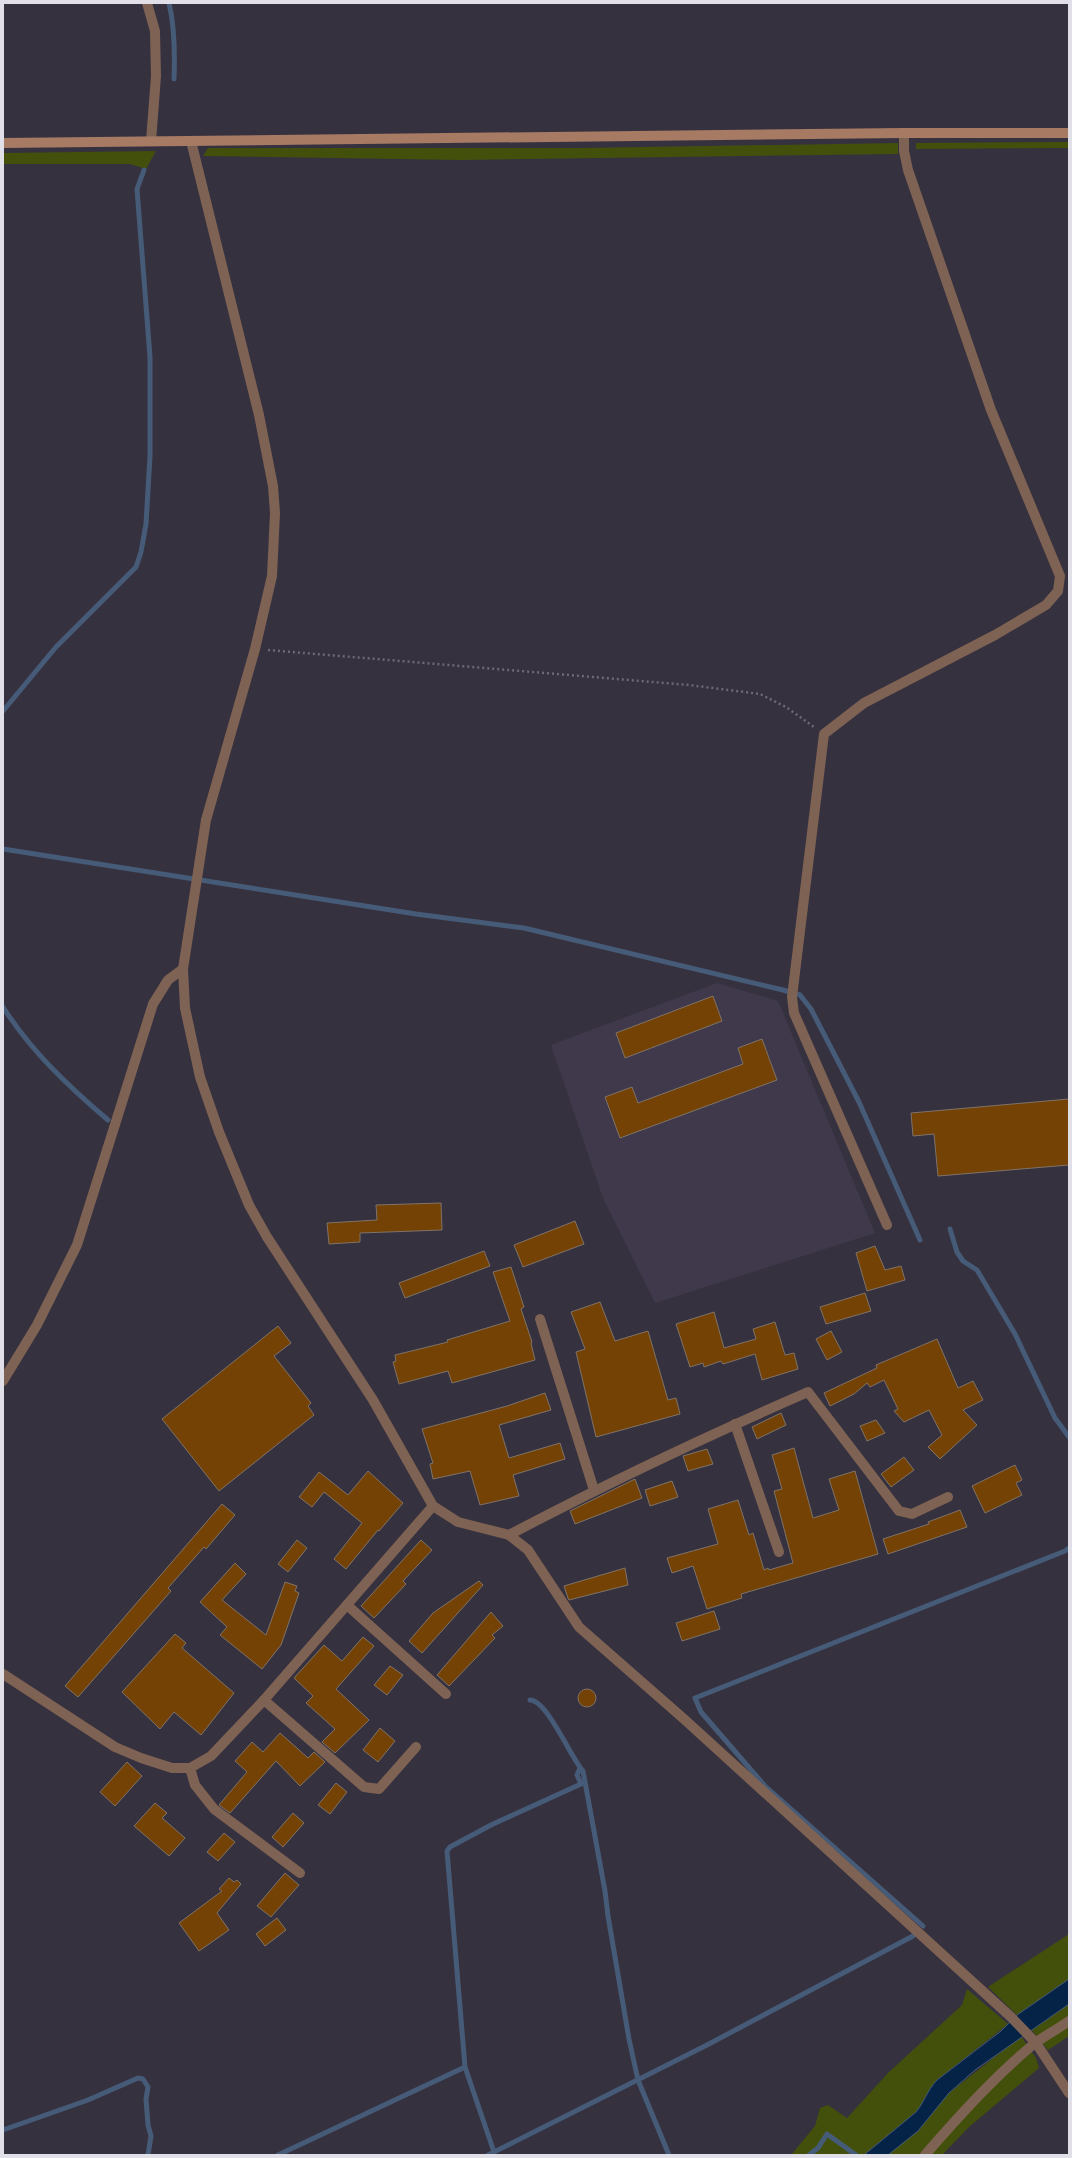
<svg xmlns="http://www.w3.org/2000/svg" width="1072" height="2158" viewBox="0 0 1072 2158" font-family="Poppins,sans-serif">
<rect width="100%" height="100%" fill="#36313f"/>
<polygon fill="#40394c" points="717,983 778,1001 875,1233 655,1303 603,1198 551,1045"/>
<g fill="#42500c">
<polygon points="1069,142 1069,148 916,149 916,143"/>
<polygon points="898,143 898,154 461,160 203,156 208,148 581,148"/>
<polygon points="156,151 146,169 130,164 3,164 3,153"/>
<polygon points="1069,1934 1069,1979 1017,2015 988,1987"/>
<path d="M967 1989 1008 2024 937 2080C926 2092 925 2101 916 2112L864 2155H791L815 2126 820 2108 828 2105 847 2118 888 2073 962 2005Z"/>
<polygon points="1069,2004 1069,2036 1048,2050 1031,2029"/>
<polygon points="1021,2036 1036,2058 1039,2068 969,2127 942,2155 888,2155 949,2093"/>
</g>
<path fill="#042347" stroke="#465b77" d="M1069 1979V2004L975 2070 949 2093 918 2131 888 2155H864L916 2112C925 2101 926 2092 937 2080L1001 2031 1017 2015Z"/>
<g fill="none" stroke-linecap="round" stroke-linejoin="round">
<g stroke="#465b77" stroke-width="5">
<path d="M169 3C175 28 175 53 174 79"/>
<polyline points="3,711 56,647 136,567 141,552 146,524 150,456 150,357 137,189 144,170"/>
<polyline points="3,849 416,914 524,928 783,990 800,995 811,1009 859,1102 920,1240"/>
<path d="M3 1007C31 1051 68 1086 108 1120"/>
<polyline points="950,1229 957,1252 963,1261 977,1270 1015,1334 1055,1418 1069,1437"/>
<path d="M530 1700C547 1700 571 1758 583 1771L605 1891 608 1916 629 2039 638 2080 669 2155"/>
<polyline points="923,1926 765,1786 701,1712 695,1698 1065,1551 1069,1548"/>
<polyline points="3,2130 88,2100 138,2078 143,2079 148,2087 146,2099 148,2125 151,2136 148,2155"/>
<polyline points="494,2152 465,2067 447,1851 450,1847 491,1825 581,1784 577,1775 580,1768"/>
<polyline points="278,2155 465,2067"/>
<polyline points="488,2155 707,2045 913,1936"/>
<polyline points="809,2155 818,2148 827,2134 856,2155"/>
</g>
</g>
<g fill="#734204" stroke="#807367">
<polygon points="713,996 722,1021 625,1058 616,1033"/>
<polygon points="762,1039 777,1080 620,1138 605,1097 632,1087 638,1103 743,1064 738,1048"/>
<polygon points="1069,1099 1069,1165 938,1176 934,1134 913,1136 911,1113"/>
<polygon points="441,1203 442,1230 360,1233 360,1242 329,1244 327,1223 377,1220 376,1205"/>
<polygon points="575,1221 584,1244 523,1267 514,1245"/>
<polygon points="875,1246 885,1270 901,1266 905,1280 867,1291 856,1253"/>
<polygon points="484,1251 490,1266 405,1298 399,1283"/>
<polygon points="511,1267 524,1307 521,1309 532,1342 531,1343 535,1360 452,1383 448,1371 399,1384 393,1362 396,1361 395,1355 448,1342 447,1340 510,1321 493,1272"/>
<polygon points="865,1293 871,1311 826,1324 820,1307"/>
<polygon points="600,1302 615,1341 648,1331 668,1400 676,1398 680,1414 596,1437 576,1352 585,1349 571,1312"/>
<polygon points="714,1312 724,1348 756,1339 753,1329 775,1322 785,1355 794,1353 798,1369 762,1380 755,1354 723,1364 721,1361 704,1367 703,1363 690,1367 676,1324"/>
<polygon points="278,1326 291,1343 274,1356 311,1403 308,1406 314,1415 219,1491 162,1419"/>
<polygon points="831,1331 842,1352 827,1360 816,1339"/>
<polygon points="937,1339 958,1388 973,1381 983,1400 963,1410 977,1425 940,1459 928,1447 942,1435 929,1410 904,1422 894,1411 898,1409 884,1380 870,1387 867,1383 854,1394 830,1406 824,1393 877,1368 876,1365"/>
<polygon points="545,1393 551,1410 499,1425 509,1458 560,1443 565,1459 513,1475 519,1496 480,1505 470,1471 433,1479 430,1464 433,1463 422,1429 507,1406"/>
<polygon points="781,1413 786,1425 757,1439 752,1427"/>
<polygon points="876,1420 885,1433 867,1441 860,1426"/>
<polygon points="794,1448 813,1518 839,1510 829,1479 855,1471 878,1554 741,1594 742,1598 707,1609 693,1566 672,1573 667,1558 718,1544 708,1509 738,1500 749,1535 753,1533 764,1570 768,1568 769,1570 793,1563 774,1491 782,1489 772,1455"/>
<polygon points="707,1449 713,1464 688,1471 683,1456"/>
<polygon points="904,1457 914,1470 891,1487 881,1474"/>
<polygon points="1015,1465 1022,1480 1016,1483 1022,1495 985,1513 972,1486"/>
<polygon points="368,1471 403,1503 379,1531 378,1530 346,1569 334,1559 362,1523 324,1492 312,1507 299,1497 319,1472 348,1495"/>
<polygon points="635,1479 642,1498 575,1524 570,1511"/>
<polygon points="672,1481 678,1497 650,1506 645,1490"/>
<polygon points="222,1504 235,1515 206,1549 204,1547 168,1588 171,1591 78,1697 65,1686"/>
<polygon points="960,1510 967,1527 888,1554 883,1539 929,1524 928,1522"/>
<polygon points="297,1540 307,1548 288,1572 278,1564"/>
<polygon points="421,1540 432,1550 403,1581 406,1584 374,1618 361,1606"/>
<polygon points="235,1563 246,1574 222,1600 266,1635 285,1582 297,1586 295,1591 299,1593 281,1645 262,1669 220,1635 227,1627 200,1602"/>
<polygon points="625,1568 628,1585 569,1600 568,1598 564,1586"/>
<polygon points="479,1581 483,1585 422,1653 409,1641 433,1613"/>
<polygon points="714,1611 720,1629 682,1641 676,1623"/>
<polygon points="491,1612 503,1626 492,1635 495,1638 449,1686 437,1675"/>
<polygon points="175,1634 186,1643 182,1648 234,1693 201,1735 174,1712 160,1729 122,1692"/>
<polygon points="363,1637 374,1646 336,1689 369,1720 335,1753 322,1742 335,1729 306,1703 313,1696 294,1678 324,1645 342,1661"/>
<polygon points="390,1666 403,1675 387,1695 374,1685"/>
<circle cx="587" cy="1698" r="9"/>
<polygon points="380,1728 395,1741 378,1762 363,1750"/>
<polygon points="280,1733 308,1758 314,1752 325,1762 300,1786 276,1761 230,1813 219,1805 247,1772 235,1761 252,1742 263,1752"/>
<polygon points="127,1762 142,1776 115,1806 100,1792"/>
<polygon points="336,1783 347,1792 330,1814 318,1805"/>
<polygon points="155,1803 167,1813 162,1818 185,1838 169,1856 134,1826"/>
<polygon points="293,1813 304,1823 283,1847 272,1837"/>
<polygon points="224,1833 235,1842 218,1861 207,1852"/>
<polygon points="285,1873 299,1885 271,1917 257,1906"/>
<polygon points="229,1878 234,1882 237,1880 241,1884 217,1913 229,1930 199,1951 179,1923 222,1891 219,1889"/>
<polygon points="277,1918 286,1930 265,1946 256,1934"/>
</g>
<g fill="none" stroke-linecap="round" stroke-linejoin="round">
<polyline stroke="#6d6975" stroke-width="2.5" stroke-dasharray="2 3" stroke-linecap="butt" points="268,650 689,685 760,694 786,707 814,727"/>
<g stroke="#7e6253" stroke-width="10">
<polyline points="147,3 155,31 156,76 151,141"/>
<polyline points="191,141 259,415 273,486 275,513 272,576 255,649 206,820 183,969 185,1008 200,1077 219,1132 249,1205 267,1237 373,1400 433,1506 458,1522 509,1535 528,1550 579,1627 684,1719 1011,2017 1036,2043 1069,2093"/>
<polyline points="887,1225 794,1013 792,997 824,734 864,703 995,635 1046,605 1058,591 1060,576 991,410 908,170 904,151 904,133"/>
<polyline points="540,1319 594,1490"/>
<polyline points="3,1381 37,1325 77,1245 153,1004 168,980 183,969"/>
<polyline points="735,1424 779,1552"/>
<path d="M509 1535C607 1483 707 1436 808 1392L899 1511 912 1514 948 1497"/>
<polyline points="347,1605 446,1694"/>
<polyline points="3,1674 115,1747 141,1758 172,1768 190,1768 211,1756 264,1700 433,1506"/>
<polyline points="264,1700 364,1787 379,1789 416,1747"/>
<polyline points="190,1768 195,1785 214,1809 300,1873"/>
<path d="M925 2155C959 2116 995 2076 1035 2043 1046 2035 1058 2029 1069 2021"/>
</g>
<polyline stroke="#a77a64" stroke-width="10" points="3,143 904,133 1069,133"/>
</g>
<rect width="1072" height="2158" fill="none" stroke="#e1dfe7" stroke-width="8"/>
</svg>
